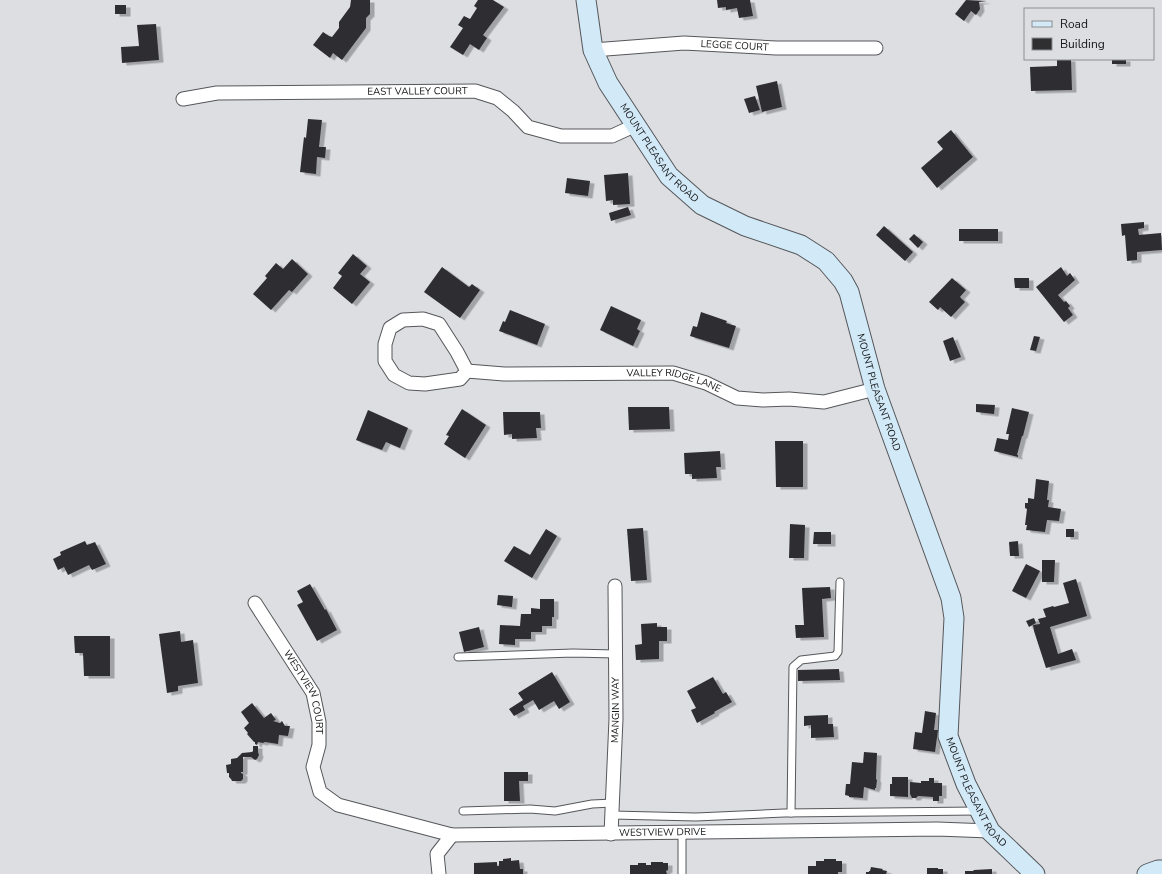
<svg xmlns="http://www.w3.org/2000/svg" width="1162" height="874" viewBox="0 0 1162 874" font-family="'Nunito Sans',sans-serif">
<defs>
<filter id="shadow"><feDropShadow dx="4.5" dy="2.5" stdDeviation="0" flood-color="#0004"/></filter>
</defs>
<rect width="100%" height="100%" fill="#dddee2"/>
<g fill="#2f2e31" filter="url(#shadow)">
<polygon points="351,0 370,0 370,14 366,18 366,28 342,60 333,53 330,58 313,45 323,32 329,36 332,37 339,28 339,22 350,7"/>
<polygon points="478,0 493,0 504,7 483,35 487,38 479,50 470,44 463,55 450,47 463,28 458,25 464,16 470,19 477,8 474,6"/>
<polygon points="717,0 750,0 753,16 739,18 737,8 726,10 726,7 718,8"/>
<polygon points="966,0 987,1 979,2 980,9 976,15 971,11 964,21 955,14"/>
<rect x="115" y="5" width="11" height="9"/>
<polygon points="156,24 159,60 122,63 121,47 139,46 137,25"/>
<polygon points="1057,59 1071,59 1072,90 1031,91 1030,67 1057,66"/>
<rect x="1112" y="59" width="14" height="5"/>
<polygon points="777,81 782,107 762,112 756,86"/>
<polygon points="755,96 760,110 749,113 744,99"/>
<polygon points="308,119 322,120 319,147 326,147 325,158 317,157 316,174 300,172 304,137 306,138"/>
<polygon points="951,130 973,157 937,188 921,168 943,149 937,142"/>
<polygon points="628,173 630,204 613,205 613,200 606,201 604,175"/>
<polygon points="567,178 590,181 588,196 565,193"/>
<polygon points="628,207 631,215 611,221 609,213"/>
<polygon points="1144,222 1144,228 1138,229 1139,235 1161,233 1162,250 1137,252 1137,260 1127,261 1125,235 1122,236 1121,224"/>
<polygon points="884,226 913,252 905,261 876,235"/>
<rect x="959" y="229" width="39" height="12"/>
<polygon points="914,234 923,242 918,248 909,239"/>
<polygon points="353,254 367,266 360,274 370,282 352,304 333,288 342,276 338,273"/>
<polygon points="292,259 308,274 292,292 289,290 271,310 253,294 267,278 265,276 276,263 283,269"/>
<polygon points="442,267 469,287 472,284 480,290 460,318 424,292"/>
<polygon points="1061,267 1067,276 1070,273 1075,280 1058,295 1064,302 1066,301 1070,306 1068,308 1073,315 1064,322 1036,287"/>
<polygon points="952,278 966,290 960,297 965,302 951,317 940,307 938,310 929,302"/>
<polygon points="1014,278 1029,278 1029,288 1015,288"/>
<polygon points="611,306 641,320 637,329 640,331 633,346 600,330"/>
<polygon points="510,310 545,324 537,345 499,331 503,321 505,322"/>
<polygon points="701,312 727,321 726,323 736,326 729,348 690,336 693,326 697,327"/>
<polygon points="1034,336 1040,337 1036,351 1030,350"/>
<polygon points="953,337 961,357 950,361 943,341"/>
<polygon points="976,404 995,405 994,414 976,412"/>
<polygon points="628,407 669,407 670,429 629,430"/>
<polygon points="1012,408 1029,412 1023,436 1022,436 1017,455 1018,455 1018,457 994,451 997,438 1008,440 1009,434 1006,434"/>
<polygon points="462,409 486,425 465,458 444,444 449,436 446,435"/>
<polygon points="368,410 408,428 400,448 386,442 382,450 356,440"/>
<polygon points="503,412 540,412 541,428 536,428 537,438 512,439 512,434 504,435"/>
<polygon points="775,441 803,441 803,487 776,487"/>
<polygon points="720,451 721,467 716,467 717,478 692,479 692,474 685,474 684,453"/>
<polygon points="1036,479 1049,481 1047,500 1049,500 1048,507 1061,509 1059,521 1047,520 1045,532 1026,530 1027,525 1025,525 1027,509 1025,508 1025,503 1028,503 1028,498 1034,499"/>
<polygon points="790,524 805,525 804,558 789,558"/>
<polygon points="643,528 647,580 631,581 627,529"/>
<polygon points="546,529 557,536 532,578 504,561 514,546 530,555"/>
<rect x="1066" y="529" width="8" height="8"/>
<polygon points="814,532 831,532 831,544 813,544"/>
<polygon points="85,541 87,545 95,542 106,564 92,570 89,565 68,575 64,567 58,570 53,559 61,555 60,552"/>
<polygon points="1018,541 1019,556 1010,556 1009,542"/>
<polygon points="1042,560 1055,560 1054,582 1042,582"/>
<polygon points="1026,564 1040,571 1026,598 1012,591"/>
<polygon points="1076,579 1087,616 1050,627 1058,654 1072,649 1076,660 1046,668 1034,631 1033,625 1040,624 1038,619 1046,617 1043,609 1053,606 1054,607 1069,603 1063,583"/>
<polygon points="310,584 325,610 326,609 337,630 317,641 297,605 303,602 297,591"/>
<polygon points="830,587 831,598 822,599 824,637 796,638 795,625 804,625 802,588"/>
<polygon points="498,595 513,596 512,607 497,605"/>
<polygon points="540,599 554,599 554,617 552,617 552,626 542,626 542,632 531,632 531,639 515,639 515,645 499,644 500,625 520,626 521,614 531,614 531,608 540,609"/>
<polygon points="1034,618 1036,623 1029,627 1026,621"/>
<polygon points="657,623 657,627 667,627 667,641 659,641 659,659 636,660 635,645 642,644 641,624"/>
<polygon points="479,627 484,647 464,652 459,632"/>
<polygon points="180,631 181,642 193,640 198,683 178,686 178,691 167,693 159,634"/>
<polygon points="74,636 110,636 110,676 84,676 83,653 75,653"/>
<polygon points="839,669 840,680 798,681 798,670"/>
<polygon points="552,672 570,702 559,709 554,701 539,710 533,700 523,706 525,710 514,716 509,709 523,700 518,693"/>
<polygon points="713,677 723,694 726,692 732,702 714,712 715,713 697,723 691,710 696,708 687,691"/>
<polygon points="252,703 264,718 271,713 276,720 273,721 280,723 282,721 285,726 290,726 288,736 279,735 278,744 265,742 263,743 258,742 257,745 255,744 255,742 254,742 247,734 248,733 244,728 249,723 241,712"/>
<polygon points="925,711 936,713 934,730 938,730 935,752 913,749 915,732 922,733"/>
<polygon points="828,715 828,724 833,724 834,737 811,738 811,725 804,726 804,716"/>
<polygon points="253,746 258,746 258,752 259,755 257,759 255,760 251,757 243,757 243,772 241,772 241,773 243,774 243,779 241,781 232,781 231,779 229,777 229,773 227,773 226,765 231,764 231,759 237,758 242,753 252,752 253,751"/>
<polygon points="864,752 877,753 876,779 877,780 876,788 875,788 875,790 864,787 863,798 849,797 849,796 845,795 846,784 850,784 852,762 863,763"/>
<polygon points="504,772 528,772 528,781 519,781 520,801 504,801"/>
<polygon points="892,777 908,777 908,797 890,796 890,784 892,784"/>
<polygon points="929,778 934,778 934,783 942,783 942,796 939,796 939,801 933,801 933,797 918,796 916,798 912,798 910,794 910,782 921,783 921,781 929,781"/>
<polygon points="511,858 511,861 519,860 520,869 523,869 523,874 474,874 474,863 497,862 497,866 499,866 499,861 503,861 503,859"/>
<polygon points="824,859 836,859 836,861 842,861 842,872 838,872 838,874 808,874 808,866 816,866 816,861 824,861"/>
<polygon points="651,862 663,862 663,863 668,863 668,870 666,871 667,874 630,874 630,865 638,865 638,863 646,863 646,865 651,865"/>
<polygon points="871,867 883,869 882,870 887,871 886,874 866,874 866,872 869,872 869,871 870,871"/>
<polygon points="927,868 938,868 938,869 943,869 943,874 927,874"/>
<polygon points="992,869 992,874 965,874 965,871 973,871 974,870"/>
</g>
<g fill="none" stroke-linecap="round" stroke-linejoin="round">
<g stroke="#55575a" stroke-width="9">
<g id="lane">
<polyline points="458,657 573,653 615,654"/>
<polyline points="463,811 530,809 555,811 592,804 613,803"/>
<polyline points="791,813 793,667 801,660 835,656 838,652 840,582"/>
<polyline points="612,815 696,817 784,813 978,811"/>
<polyline points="682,833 682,874"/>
</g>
</g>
<g stroke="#55575a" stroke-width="15">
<g id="street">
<path id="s1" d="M593 50 684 43 776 48H876"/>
<path id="s2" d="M183 99 217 93 475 91 497 98 513 111 528 127 561 136H612L636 125"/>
<polygon points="423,319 439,324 457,352 467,371 460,379 425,384 409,383 394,375 385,361 385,344 390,328 403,320"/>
<path id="s3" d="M467 371 504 374 673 373 706 383 737 398 763 400 789 399 824 402 875 389"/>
<path id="s4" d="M255 603 313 693 319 722V745L313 767 320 792 338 805 452 835 937 829 990 831"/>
<path id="s5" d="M611 834 616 719 615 586"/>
<polyline points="439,874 437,854 452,835"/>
</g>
</g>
<g stroke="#55575a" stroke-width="21">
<g id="secondary">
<path id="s6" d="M586 0 593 50 608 83 669 176 702 205 745 226 801 245 826 261 843 281 849 292 875 389 951 598 954 618 948 736 966 784 990 831 1035 874"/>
<polyline points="1147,874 1158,870 1162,870"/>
</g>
</g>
<use href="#lane" stroke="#fff" stroke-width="7"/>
<use href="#street" stroke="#fff" stroke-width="13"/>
<use href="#secondary" stroke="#d2e9f8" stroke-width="19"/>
</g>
<g text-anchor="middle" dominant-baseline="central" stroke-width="4" stroke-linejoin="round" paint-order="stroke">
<g font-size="10" fill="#141516" stroke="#dddee2">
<text stroke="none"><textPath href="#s1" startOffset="142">LEGGE COURT</textPath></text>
<text stroke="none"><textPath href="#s2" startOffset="235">EAST VALLEY COURT</textPath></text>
<text stroke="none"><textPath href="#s6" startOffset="174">MOUNT PLEASANT ROAD</textPath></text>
<text stroke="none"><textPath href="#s3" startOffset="208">VALLEY RIDGE LANE</textPath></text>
<text stroke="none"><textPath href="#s6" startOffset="522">MOUNT PLEASANT ROAD</textPath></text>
<text stroke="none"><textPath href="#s4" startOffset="103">WESTVIEW COURT</textPath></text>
<text stroke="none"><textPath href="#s5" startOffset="124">MANGIN WAY</textPath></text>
<text stroke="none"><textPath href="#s6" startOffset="942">MOUNT PLEASANT ROAD</textPath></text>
<text stroke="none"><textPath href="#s4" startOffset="559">WESTVIEW DRIVE</textPath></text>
</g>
</g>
<rect x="1024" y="8" width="130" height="52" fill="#dddee2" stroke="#8d8e90"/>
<rect x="1032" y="21" width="20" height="6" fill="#d2e9f8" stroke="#8d8e90"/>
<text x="1060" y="28" font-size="12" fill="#141516">Road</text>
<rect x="1032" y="38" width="20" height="12" fill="#2f2e31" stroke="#8d8e90"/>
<text x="1060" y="48" font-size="12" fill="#141516">Building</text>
</svg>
